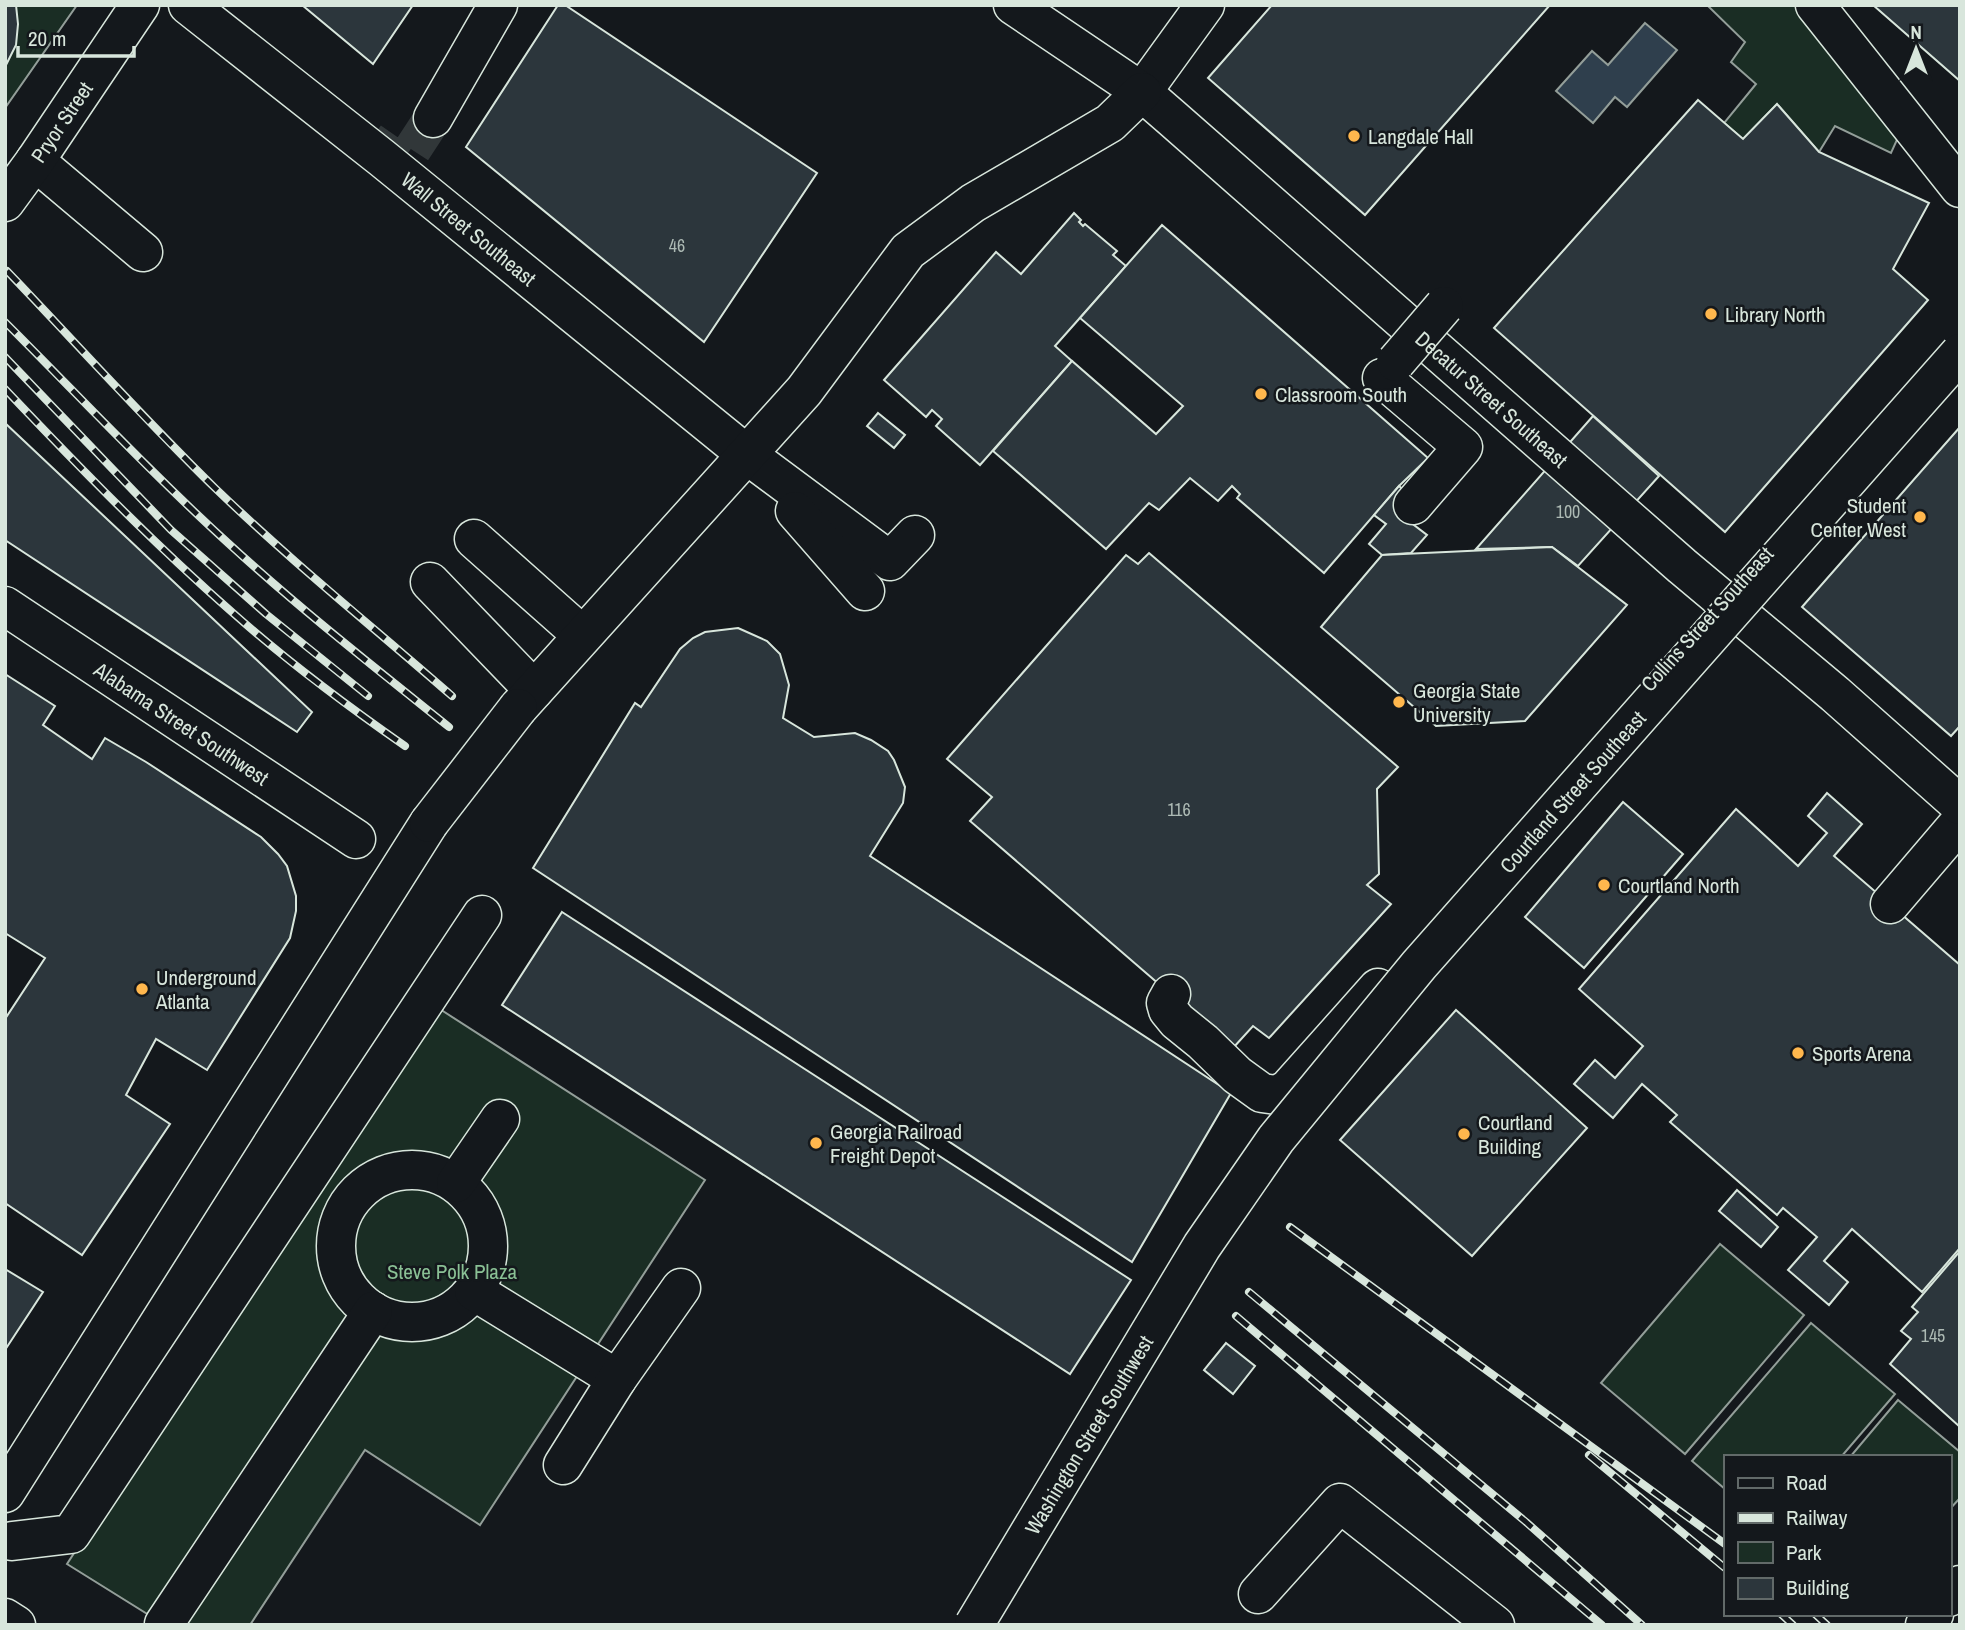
<svg xmlns="http://www.w3.org/2000/svg" width="1965" height="1630" viewBox="0 0 1965 1630" font-family="'Archivo Narrow',sans-serif">
<rect width="100%" height="100%" fill="#14181c"/>
<g fill="#1a2d24" stroke="#939e99" stroke-width="2">
<polygon points="5,5 77,5 5,108"/>
<polygon points="1707,5 1815,5 1906,120 1891,153 1835,126 1819,152 1777,104 1743,139 1724,123 1756,84 1731,62 1745,42"/>
<polygon points="432,1004 705,1180 480,1525 365,1450 250,1625 165,1625 67,1564"/>
<polygon points="1720,1244 1804,1315 1685,1454 1601,1383"/>
<polygon points="1811,1323 1895,1394 1841,1457 1725,1457 1725,1489 1692,1461"/>
<polygon points="1898,1400 1960,1452 1960,1498 1949,1510 1949,1457 1850,1457"/>
</g>
<polygon fill="#2f3f4d" stroke="#939e99" stroke-width="2" points="1645,23 1677,50 1627,107 1615,97 1593,123 1556,91 1592,51 1608,65"/>
<g fill="#2c363c" stroke="#d8e6dc" stroke-width="2">
<polygon points="5,5 16,5 18,24 16,45 5,67"/>
<polygon points="302,5 413,5 373,64"/>
<polygon points="558,5 565,5 817,173 704,342 466,147"/>
<polygon points="1272,5 1550,5 1365,215 1208,78"/>
<polygon points="1873,5 1960,5 1960,81"/>
<polygon points="1698,100 1743,139 1777,104 1819,152 1929,203 1893,269 1928,300 1725,532 1494,328"/>
<polygon points="1074,213 1081,220 1079,222 1083,226 1085,224 1117,251 1113,255 1126,266 1055,346 1072,361 980,465 936,426 942,419 932,410 926,417 884,380 996,252 1021,274"/>
<polygon points="1162,225 1428,458 1399,486 1324,573 1237,498 1240,494 1232,486 1218,501 1190,478 1159,510 1149,503 1106,549 993,451 1072,361 1156,434 1183,406 1080,318"/>
<polygon points="878,413 905,435 894,448 867,426"/>
<polygon points="1593,416 1659,476 1578,566 1552,547 1476,549"/>
<polygon points="5,423 312,712 297,732 5,540"/>
<polygon points="1960,427 1960,726 1951,736 1802,607"/>
<polygon points="1399,486 1412,498 1423,514 1414,525 1427,535 1411,553 1382,555 1369,544 1386,524 1374,515"/>
<polygon points="1552,547 1627,605 1525,721 1436,726 1321,627 1382,555"/>
<polygon points="1149,553 1398,767 1377,789 1379,874 1367,885 1391,904 1269,1038 1253,1026 1233,1048 970,821 992,797 947,759 1126,555 1138,564"/>
<polygon points="738,628 767,641 780,654 789,685 783,718 814,737 855,733 871,740 888,751 894,760 905,787 903,803 870,856 1231,1093 1132,1262 533,868 635,703 641,707 680,649 693,638 705,632"/>
<polygon points="5,674 55,706 43,725 92,759 105,738 146,762 261,837 278,854 287,866 296,896 296,911 290,938 207,1070 156,1039 126,1095 170,1124 82,1255 5,1203 5,1019 45,958 5,933"/>
<polygon points="1827,793 1862,824 1834,856 1960,965 1960,1248 1922,1292 1852,1229 1824,1261 1848,1282 1829,1305 1788,1270 1817,1237 1783,1208 1777,1215 1670,1122 1677,1115 1642,1084 1613,1118 1574,1084 1595,1060 1615,1078 1643,1046 1579,989 1736,809 1798,866 1827,833 1808,816"/>
<polygon points="1623,802 1683,854 1584,968 1525,917"/>
<polygon points="562,912 1131,1280 1070,1374 502,1005"/>
<polygon points="1456,1010 1587,1128 1472,1256 1340,1140"/>
<polygon points="1737,1190 1778,1227 1761,1247 1719,1211"/>
<polygon points="1960,1251 1960,1427 1890,1364 1911,1339 1901,1331 1918,1312 1912,1307"/>
<polygon points="5,1269 43,1292 5,1350"/>
<polygon points="1226,1343 1255,1366 1233,1394 1204,1370"/>
</g>
<g fill="none" stroke-linecap="round" stroke-linejoin="round">
<polyline stroke="#313739" stroke-width="38" stroke-dasharray="38 19" stroke-linecap="butt" points="370,141 403,164 433,118"/>
<g stroke="#d8e6dc" stroke-width="41">
<g id="minor">
<path id="s1" d="M188 5 382 158 746 454 890 561 915 535"/>
<polyline points="1815,5 1960,188"/>
<polyline points="1142,92 1205,5"/>
<polyline points="433,118 498,5"/>
<polyline points="35,161 143,252"/>
<polyline points="1382,378 1463,447 1413,505"/>
<polyline points="795,511 865,591"/>
<polyline points="474,539 582,635"/>
<polyline points="430,582 534,690"/>
<path id="s2" d="M5 606 356 839"/>
<polyline points="1890,904 1960,822"/>
<polyline points="1171,994 1166,1003 1168,1010 1177,1021 1203,1042 1237,1075 1262,1093 1277,1095 1288,1089 1378,988"/>
<circle cx="412" cy="1246" r="76"/>
<polyline points="456,1183 500,1119"/>
<polyline points="474,1291 617,1379"/>
<polyline points="563,1465 617,1379 681,1288"/>
<polyline points="12,1541 71,1534 482,915"/>
<polyline points="1258,1594 1340,1503 1495,1625"/>
<polyline points="164,1624 373,1311"/>
</g>
</g>
<g stroke="#d8e6dc" stroke-width="41">
<g id="major">
<path id="s3" d="M1013 5 1142 92 1172 118 1682 566 1835 694 1960 805"/>
<path id="s4" d="M5 202 35 161 140 5"/>
<polyline points="518,708 804,391 908,251 973,203 1110,123 1142,92"/>
<polyline points="5,1493 429,823"/>
<polyline points="1949,1597 1960,1585"/>
<polyline points="5,1618 16,1625"/>
<polyline points="1925,1625 1934,1614"/>
</g>
</g>
<use href="#minor" stroke="#14181c" stroke-width="38"/>
<use href="#major" stroke="#14181c" stroke-width="38"/>
<g stroke="#d8e6dc" stroke-width="8">
<g id="rail">
<path d="M7 271C77 344 144 419 216 489 292 562 373 627 452 696"/>
<path d="M5 322C79 396 151 473 228 543 299 608 374 667 449 727"/>
<polyline points="5,357 171,530 266,614 368,696"/>
<path d="M5 389C78 466 153 543 233 613 287 661 346 705 405 746"/>
<polyline points="1290,1227 1725,1544"/>
<polyline points="1249,1292 1526,1522 1642,1625"/>
<polyline points="1236,1316 1602,1625"/>
<polyline points="1589,1455 1725,1568"/>
<polyline points="1781,1614 1793,1625"/>
<polyline points="1815,1614 1827,1625"/>
</g>
</g>
<use href="#rail" stroke="#14181c" stroke-width="5" stroke-dasharray="16" stroke-linecap="butt"/>
<g stroke="#d8e6dc" stroke-width="41" stroke-linecap="butt">
<polyline id="minor-bridge" points="1396,362 1444,306"/>
</g>
<g stroke="#d8e6dc" stroke-width="41" stroke-linecap="butt">
<g id="major-bridge">
<polyline points="429,823 518,708"/>
<path id="s5" d="M974 1625 1202 1246 1276 1139 1419 965 1960 353"/>
</g>
</g>
<use href="#minor-bridge" stroke="#14181c" stroke-width="38"/>
<use href="#major-bridge" stroke="#14181c" stroke-width="38"/>
</g>
<g fill="#ffb74d" stroke="#14181c" stroke-width="2.5">
<circle cx="1354" cy="136" r="7"/>
<circle cx="1711" cy="314" r="7"/>
<circle cx="1261" cy="394" r="7"/>
<circle cx="1920" cy="517" r="7"/>
<circle cx="1399" cy="702" r="7"/>
<circle cx="1604" cy="885" r="7"/>
<circle cx="142" cy="989" r="7"/>
<circle cx="1798" cy="1053" r="7"/>
<circle cx="1464" cy="1134" r="7"/>
<circle cx="816" cy="1143" r="7"/>
</g>
<g text-anchor="middle" dominant-baseline="central" stroke-width="5" stroke-linejoin="round" paint-order="stroke">
<g font-size="18" fill="#adbab4">
<text x="677" y="245">46</text>
<text x="1568" y="511">100</text>
<text x="1179" y="809">116</text>
<text x="1933" y="1335">145</text>
</g>
<g font-size="21" fill="#d8e6dc" stroke="#14181c">
<text stroke="none"><textPath href="#s4" startOffset="98">Pryor Street</textPath></text>
<text stroke="none"><textPath href="#s1" startOffset="359">Wall Street Southeast</textPath></text>
<text stroke="none"><textPath href="#s3" startOffset="621">Decatur Street Southeast</textPath></text>
<text transform="translate(1707 619) rotate(-48)">Collins Street Southeast</text>
<text stroke="none"><textPath href="#s2" startOffset="212">Alabama Street Southwest</textPath></text>
<text stroke="none"><textPath href="#s5" startOffset="1029">Courtland Street Southeast</textPath></text>
<text stroke="none"><textPath href="#s5" startOffset="222">Washington Street Southwest</textPath></text>
</g>
<g font-size="21" fill="#d8e6dc" stroke="#14181c" text-anchor="start">
<text x="1368" y="136">Langdale Hall</text>
<text x="1725" y="314">Library North</text>
<text x="1275" y="394">Classroom South</text>
<text x="1906" y="505" text-anchor="end">Student<tspan x="1906" dy="24">Center West</tspan></text>
<text x="1413" y="690">Georgia State<tspan x="1413" dy="24">University</tspan></text>
<text x="1618" y="885">Courtland North</text>
<text x="156" y="977">Underground<tspan x="156" dy="24">Atlanta</tspan></text>
<text x="1812" y="1053">Sports Arena</text>
<text x="1478" y="1122">Courtland<tspan x="1478" dy="24">Building</tspan></text>
<text x="830" y="1131">Georgia Railroad<tspan x="830" dy="24">Freight Depot</tspan></text>
</g>
<g font-size="21" fill="#8ac095" stroke="#14181c">
<text x="452" y="1271">Steve Polk Plaza</text>
</g>
</g>
<rect width="1965" height="1630" fill="none" stroke="#d8e6dc" stroke-width="14"/>
<rect x="1724" y="1455" width="228" height="161" fill="#14181c" stroke="#626a69" stroke-width="2"/>
<rect x="1738" y="1478" width="35" height="10" fill="#14181c" stroke="#626a69" stroke-width="2"/>
<text x="1786" y="1490" font-size="21" fill="#d8e6dc">Road</text>
<rect x="1738" y="1513" width="35" height="10" fill="#d8e6dc" stroke="#626a69" stroke-width="2"/>
<text x="1786" y="1525" font-size="21" fill="#d8e6dc">Railway</text>
<rect x="1738" y="1542" width="35" height="21" fill="#1a2d24" stroke="#626a69" stroke-width="2"/>
<text x="1786" y="1560" font-size="21" fill="#d8e6dc">Park</text>
<rect x="1738" y="1578" width="35" height="21" fill="#2c363c" stroke="#626a69" stroke-width="2"/>
<text x="1786" y="1595" font-size="21" fill="#d8e6dc">Building</text>
<g transform="translate(1916 49)" stroke="#14181c" stroke-width="5" paint-order="stroke">
<path d="M0-5L12 26L0 18L-12 26Z" fill="#d8e6dc"/>
<text y="-10" font-size="19" font-weight="bold" text-anchor="middle" fill="#d8e6dc">N</text>
</g>
<path d="M18 46v10h116v-10" fill="none" stroke="#d8e6dc" stroke-width="3.5"/>
<text x="28" y="46" font-size="21" fill="#d8e6dc" stroke="#14181c" stroke-width="5" paint-order="stroke">20 m</text>
</svg>
